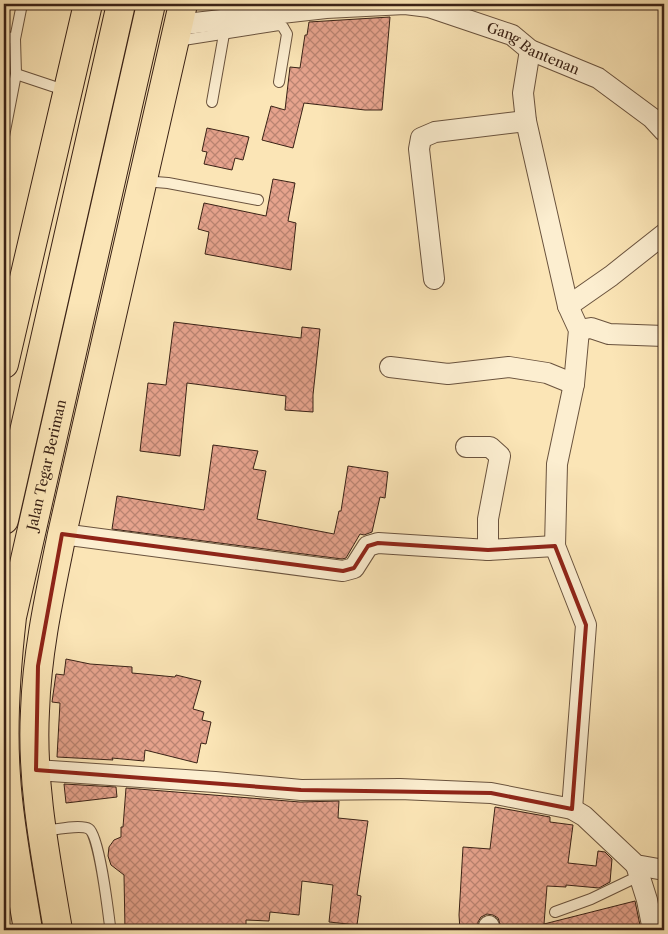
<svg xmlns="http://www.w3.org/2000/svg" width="668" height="934" viewBox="0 0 668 934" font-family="'Libre Caslon Text',serif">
<defs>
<pattern id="building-cross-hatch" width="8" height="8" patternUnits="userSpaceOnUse" patternTransform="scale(1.25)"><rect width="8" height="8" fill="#e6a38d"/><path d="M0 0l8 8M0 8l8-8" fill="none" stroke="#bb8472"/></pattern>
</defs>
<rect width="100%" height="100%" fill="#fbe5b6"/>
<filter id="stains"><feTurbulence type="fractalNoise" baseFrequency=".004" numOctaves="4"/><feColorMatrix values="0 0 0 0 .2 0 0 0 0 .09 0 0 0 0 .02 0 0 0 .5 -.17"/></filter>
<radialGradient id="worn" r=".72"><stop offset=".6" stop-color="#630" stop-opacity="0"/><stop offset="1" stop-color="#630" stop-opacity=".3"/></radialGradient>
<g fill="url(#building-cross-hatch)" stroke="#3a2216">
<polygon points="390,17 382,110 365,110 304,103 293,148 262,140 271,106 285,110 290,67 300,68 305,35 307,35 309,22"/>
<polygon points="207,128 249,137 243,160 235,158 232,170 204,164 207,152 202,151"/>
<polygon points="273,179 295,183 288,221 296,223 291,270 205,254 209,232 198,229 204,203 266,216"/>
<polygon points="174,322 301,338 302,327 320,329 313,395 313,412 285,410 286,396 187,383 180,456 140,451 148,383 166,385"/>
<polygon points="213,445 258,451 253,469 266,471 257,519 334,534 339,511 341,511 348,466 388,472 385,498 380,497 372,532 364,535 360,534 346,558 342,559 112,529 117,496 204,510"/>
<polygon points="66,659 90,664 132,667 132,673 175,677 176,675 201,681 193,709 204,712 202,720 211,722 206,744 201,743 197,763 145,750 144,761 112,758 113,760 57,757 60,703 52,702 56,674 64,675"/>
<polygon points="64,784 116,787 117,797 66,803"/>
<polygon points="126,788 300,802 339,801 338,818 368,821 357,895 361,896 357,925 329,922 333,885 302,881 299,915 270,912 269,921 246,920 246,930 125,930 124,875 111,865 108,856 109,847 114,840 121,837 121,827 123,827"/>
<polygon points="495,807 550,817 550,822 573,825 568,863 596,866 598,851 605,852 612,859 610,882 599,888 566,885 566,887 547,886 544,924 635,901 641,930 502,930 498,918 493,915 487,914 481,917 478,922 478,930 460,930 459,915 463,847 490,849"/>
</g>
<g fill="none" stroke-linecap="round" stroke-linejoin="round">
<g stroke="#6a533e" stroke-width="12">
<g id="lane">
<polyline points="4,36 15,39"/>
<polyline points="177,41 279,25 283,27 287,34 279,82"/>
<polyline points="16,74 67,91"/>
<polyline points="212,102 224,34"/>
<polyline points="4,136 16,74 15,39 22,4"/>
<polyline points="143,181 168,183 258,200"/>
<path d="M43 831C53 830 81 824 89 829 99 835 108 910 110 926L109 930"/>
<polyline points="555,912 591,899 639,876"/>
</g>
</g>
<g stroke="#6a533e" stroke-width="22">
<g id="street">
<path id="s1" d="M177 25 326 8 405 4 429 7 512 35 530 50 598 78 652 118 664 131"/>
<polyline points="530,50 523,93 526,121 568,306 579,330 574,384 557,464 555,546 586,625 572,809"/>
<polyline points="434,279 419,149 421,138 435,132 526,121"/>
<polyline points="568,306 611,276 664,234"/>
<polyline points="579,330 591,328 609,334 664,336"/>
<polyline points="390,367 448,374 509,367 547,373 574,384"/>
<polyline points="466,447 490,447 500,456 488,519 488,550"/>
<polyline points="62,534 343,571 354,568 368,546 378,543 488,550 555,546"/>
<polyline points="36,770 215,782 301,790 400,789 491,793 572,809 584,816 636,865 664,870"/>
<polyline points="636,865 647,900 653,930"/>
<polyline points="489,926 490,930"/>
</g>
</g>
<g stroke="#3a2216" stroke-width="30">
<g id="primary">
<polyline points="4,364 88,4"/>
<polyline points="4,520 121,4"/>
<path id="s2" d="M28 930C20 879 9 827 6 776 2 723 6 670 12 617L151 4"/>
<path d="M58 930C46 858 31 784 35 711 37 651 50 593 62 534L183 4"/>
</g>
</g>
<use href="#lane" stroke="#fceed0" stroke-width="10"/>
<use href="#street" stroke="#fceed0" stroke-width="20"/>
<use href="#primary" stroke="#fbe5b6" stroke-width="28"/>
</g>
<path fill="none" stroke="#8f2418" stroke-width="4" stroke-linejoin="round" d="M62 534 343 571 354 568 368 546 378 543 488 550 555 546 586 625 572 809 491 793 301 790 36 770 38 666Z"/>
<g text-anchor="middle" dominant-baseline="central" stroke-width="4" stroke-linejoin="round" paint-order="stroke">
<g font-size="14" fill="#3a2216" stroke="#fceed0">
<text stroke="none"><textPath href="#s1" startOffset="366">Gang Bantenan</textPath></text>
<text stroke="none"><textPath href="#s2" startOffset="471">Jalan Tegar Beriman</textPath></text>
</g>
</g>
<rect width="668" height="934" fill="none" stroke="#fbe5b6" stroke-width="20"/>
<rect x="5" y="5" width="658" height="924" fill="none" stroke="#3a2216" stroke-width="2.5"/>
<rect x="10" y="10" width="648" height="914" fill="none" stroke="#3a2216"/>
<rect width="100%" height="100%" filter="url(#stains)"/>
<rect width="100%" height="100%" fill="url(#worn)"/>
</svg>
